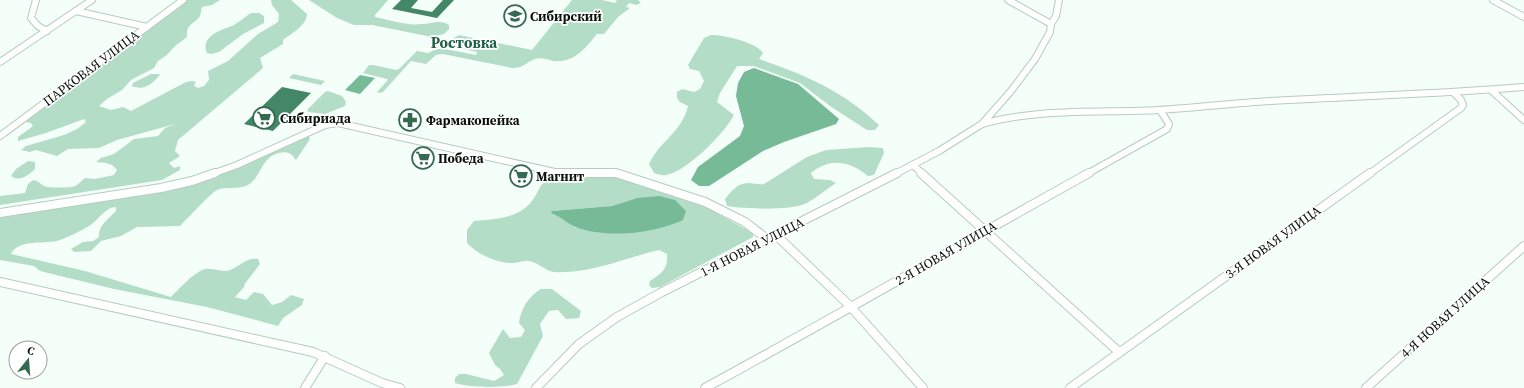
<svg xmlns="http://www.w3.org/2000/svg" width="1524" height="388" viewBox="0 0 1524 388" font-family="'Source Serif 4',serif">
<rect width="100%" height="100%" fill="#f4fff9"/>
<g fill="#b4ddc7" fill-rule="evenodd">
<path d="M186 0H220L212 5 202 7C201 10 201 13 200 16 194 25 186 23 187 37L175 46 167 55 158 61 154 68 131 80 122 90 107 99 99 106 111 110 123 107 131 111 186 82 192 81 196 82 194 86 198 88 204 86 209 80 208 71 228 61 258 34 278 22 279 14 272 5 271 0H291L307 14C307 25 291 34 283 40V44L260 58 263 68 178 140 175 151 180 156 169 163 174 168 180 166V170L162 180 0 205V196L25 193 28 184 33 180C39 181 39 183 44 186 48 188 71 188 75 186 78 185 82 180 85 178L95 179 114 175 117 170C111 162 105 163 96 162L101 158 114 154 134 139 158 136 165 128 175 124 117 140 99 148 68 149 57 156 36 150 30 152 21 150 26 146 64 135 77 129 86 122 84 119 46 133 18 141V137L33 126 31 123 26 122 7 136 2 137 6 132Z"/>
<path d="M309 0H388L375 15V17C390 20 407 26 422 24 432 24 440 19 449 25V29L444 34 432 37 372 25H354L337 18Z"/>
<path d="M572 0H602L615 3 617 0H638L641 3 636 5 629 3 626 7 630 8 618 17 604 34H597C585 48 575 63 554 61 548 60 541 57 535 59 525 63 524 68 512 68L443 54 436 55 426 64 411 61 383 92 380 93 377 92 388 80 387 79 363 73 369 65H373L396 70 399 69 417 51 428 53 437 49H445L476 55 477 52 447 45V42L459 35 532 50Z"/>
<path d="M251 13H259L264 16V23L243 34 219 52 211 54 207 53C200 37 220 30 232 26 238 23 245 17 251 13Z"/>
<path d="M711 35C724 35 756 42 763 53L759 59C805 75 843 91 879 125L875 130H867L830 106 800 83 754 66H737L720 93 717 102 734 115C725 133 686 172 666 175 662 176 658 174 654 173L649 164C659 142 682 132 688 106L680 102 677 98V92L682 89 694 92 700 89 704 81 699 71 690 69 688 65 704 38Z"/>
<path d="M151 74H158L160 75C152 84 144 91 132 86L133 83Z"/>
<polygon points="293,74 325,81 321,85 289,78"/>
<polygon points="328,91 342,96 346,102 345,106 325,114 308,112 307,110 325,92"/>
<path d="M306 136H309L310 139 296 160C291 153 288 151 279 153 261 157 261 178 248 185 238 190 227 186 217 190 211 193 187 219 180 226L137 227 121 236 101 241 91 251 74 252 71 249 83 242 93 241 99 237C97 227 109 218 116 211V207C104 208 99 220 89 226 81 231 70 236 60 240 46 245 19 238 11 254L85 271 171 297C179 289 194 272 205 269 213 268 223 273 230 270 240 266 247 257 258 259L260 264 244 285 245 286 235 297 246 300 254 292 263 294 272 305 282 302 291 295 304 299 302 305 283 318 278 326 207 307 114 289 40 271 34 266 0 260V216L167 191Z"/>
<path d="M869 147 883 148 884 153 874 175 868 176C850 161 830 157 811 173L814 179 830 180 836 183C827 189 817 197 807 203 791 211 745 209 727 206L725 199C731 192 737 183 748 183 754 183 758 185 764 184L807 157 826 150Z"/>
<path d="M28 161 35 162V169C28 176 19 182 11 176L16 169Z"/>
<path d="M617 177 648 185 707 208 753 233V237L660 287 652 288 649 285 650 281C663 272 668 269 667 254L659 250C625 258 590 274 554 272 545 271 538 262 529 261 524 260 519 263 514 263 498 264 477 254 467 243V230L474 221C495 219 518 219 532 201 538 193 540 183 549 178H581ZM637 198 576 228 552 211 612 206Z"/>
<path d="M541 289H552L581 311 579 318 566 319 558 310 549 311 540 324 543 336 517 384C503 388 471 388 455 383V378L459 374H466L494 381 504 375 500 369 495 365 489 353 503 329 510 338 521 337 525 330 519 323C521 308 529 296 541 289Z"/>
</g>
<g fill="#76ba98">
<polygon points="754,68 798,84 839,119 836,124 784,142 763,151 709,186 699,186 691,180 698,167 740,136 744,126 736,96 738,83 744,72"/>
<polygon points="360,75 375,78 360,94 345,90"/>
<path d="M659 196 675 200 686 211 683 220C653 234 609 238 578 228 568 225 561 216 551 213L552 211 612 206 637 198Z"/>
</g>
<g fill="#448767">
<polygon points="401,0 418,0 411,8 432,12 443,0 454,0 437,18 392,9"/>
<polygon points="282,87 311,93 273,131 244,124"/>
</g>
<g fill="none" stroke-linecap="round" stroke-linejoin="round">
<g stroke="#b4cdbf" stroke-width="8">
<g id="minor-far1">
<polyline points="36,0 31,18 38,26 47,31"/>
<polyline points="1493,0 1524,17"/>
<polyline points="76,11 147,27"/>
<polyline points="1051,24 1056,16 1059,0"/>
<polyline points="0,62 92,0"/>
<polyline points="1491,90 1524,120"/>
<path d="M982 124C1039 108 1101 113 1159 110 1196 108 1233 103 1271 101 1355 96 1440 94 1524 87"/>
<polyline points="0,136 183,0"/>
<polyline points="913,165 923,174"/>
<polyline points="212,174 237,165 325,125 338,123 559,173 619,174"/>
<polyline points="895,174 939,151 982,124 1011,91 1035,59 1050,32 1051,24 1008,0"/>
<polyline points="1087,174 1167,129 1169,124 1160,110"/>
<polyline points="1369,174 1461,108 1463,105 1461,100 1454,93"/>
</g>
</g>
<g stroke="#b4cdbf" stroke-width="10">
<g id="minor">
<polyline points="558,173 616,173 705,202 745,222 767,239"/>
<polyline points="921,173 1119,352"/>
<polyline points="0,213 161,188 192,181 215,173"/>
<polyline points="776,235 850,306 923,388"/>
<polyline points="0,282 313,352 382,383 400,388"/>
<polyline points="305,388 325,356"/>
<polyline points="536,388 579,344 617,317 662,292 897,173"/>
<path d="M705 388C834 318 961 244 1089 173"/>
<polyline points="1070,388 1370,173"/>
<polyline points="1366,388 1524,246"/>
</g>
</g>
<use href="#minor-far1" stroke="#fff" stroke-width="6"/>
<use href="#minor" stroke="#fff" stroke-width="8"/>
</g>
<defs>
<g id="school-ring" transform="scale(1.15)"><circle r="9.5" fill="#fff" stroke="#346a50" stroke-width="1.5"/><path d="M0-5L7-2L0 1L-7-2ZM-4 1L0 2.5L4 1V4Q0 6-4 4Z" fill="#346a50"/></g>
<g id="supermarket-ring" transform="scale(1.15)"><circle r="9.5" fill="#fff" stroke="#346a50" stroke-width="1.5"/><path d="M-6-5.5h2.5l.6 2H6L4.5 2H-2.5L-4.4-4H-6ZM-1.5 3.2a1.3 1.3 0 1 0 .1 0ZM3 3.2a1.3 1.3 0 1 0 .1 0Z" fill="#346a50"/></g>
<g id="pharmacy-ring" transform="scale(1.15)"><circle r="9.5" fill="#fff" stroke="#346a50" stroke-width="1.5"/><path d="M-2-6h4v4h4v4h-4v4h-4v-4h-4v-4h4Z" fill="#346a50"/></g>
</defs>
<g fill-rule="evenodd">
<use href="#school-ring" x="515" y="16"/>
<use href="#supermarket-ring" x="264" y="118"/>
<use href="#pharmacy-ring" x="410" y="120"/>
<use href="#supermarket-ring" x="423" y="158"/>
<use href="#supermarket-ring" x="521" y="176"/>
</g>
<g text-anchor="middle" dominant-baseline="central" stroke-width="3.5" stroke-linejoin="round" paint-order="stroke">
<g font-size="13" font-weight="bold" fill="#09110d" stroke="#fff" text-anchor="start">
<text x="530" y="16">Сибирский</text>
<text x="280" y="118">Сибириада</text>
<text x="426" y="120">Фармакопейка</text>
<text x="438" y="158">Победа</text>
<text x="536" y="176">Магнит</text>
</g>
<g font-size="13" fill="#09110d" stroke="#fff">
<text transform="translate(91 68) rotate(-37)">ПАРКОВАЯ УЛИЦА</text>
<text transform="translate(1273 242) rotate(-36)">3-Я НОВАЯ УЛИЦА</text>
<text transform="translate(752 247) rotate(-27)">1-Я НОВАЯ УЛИЦА</text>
<text transform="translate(946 253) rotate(-30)">2-Я НОВАЯ УЛИЦА</text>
<text transform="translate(1445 317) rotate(-42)">4-Я НОВАЯ УЛИЦА</text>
</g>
<g font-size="15" font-weight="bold" fill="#206045" stroke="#fff">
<text x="464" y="42">Ростовка</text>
</g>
</g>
<g transform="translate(28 360) rotate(17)"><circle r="19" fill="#ffffff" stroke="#9da09e"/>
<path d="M0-3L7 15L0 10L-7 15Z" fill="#346a50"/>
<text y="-6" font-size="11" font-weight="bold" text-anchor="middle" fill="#09110d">С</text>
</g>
</svg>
